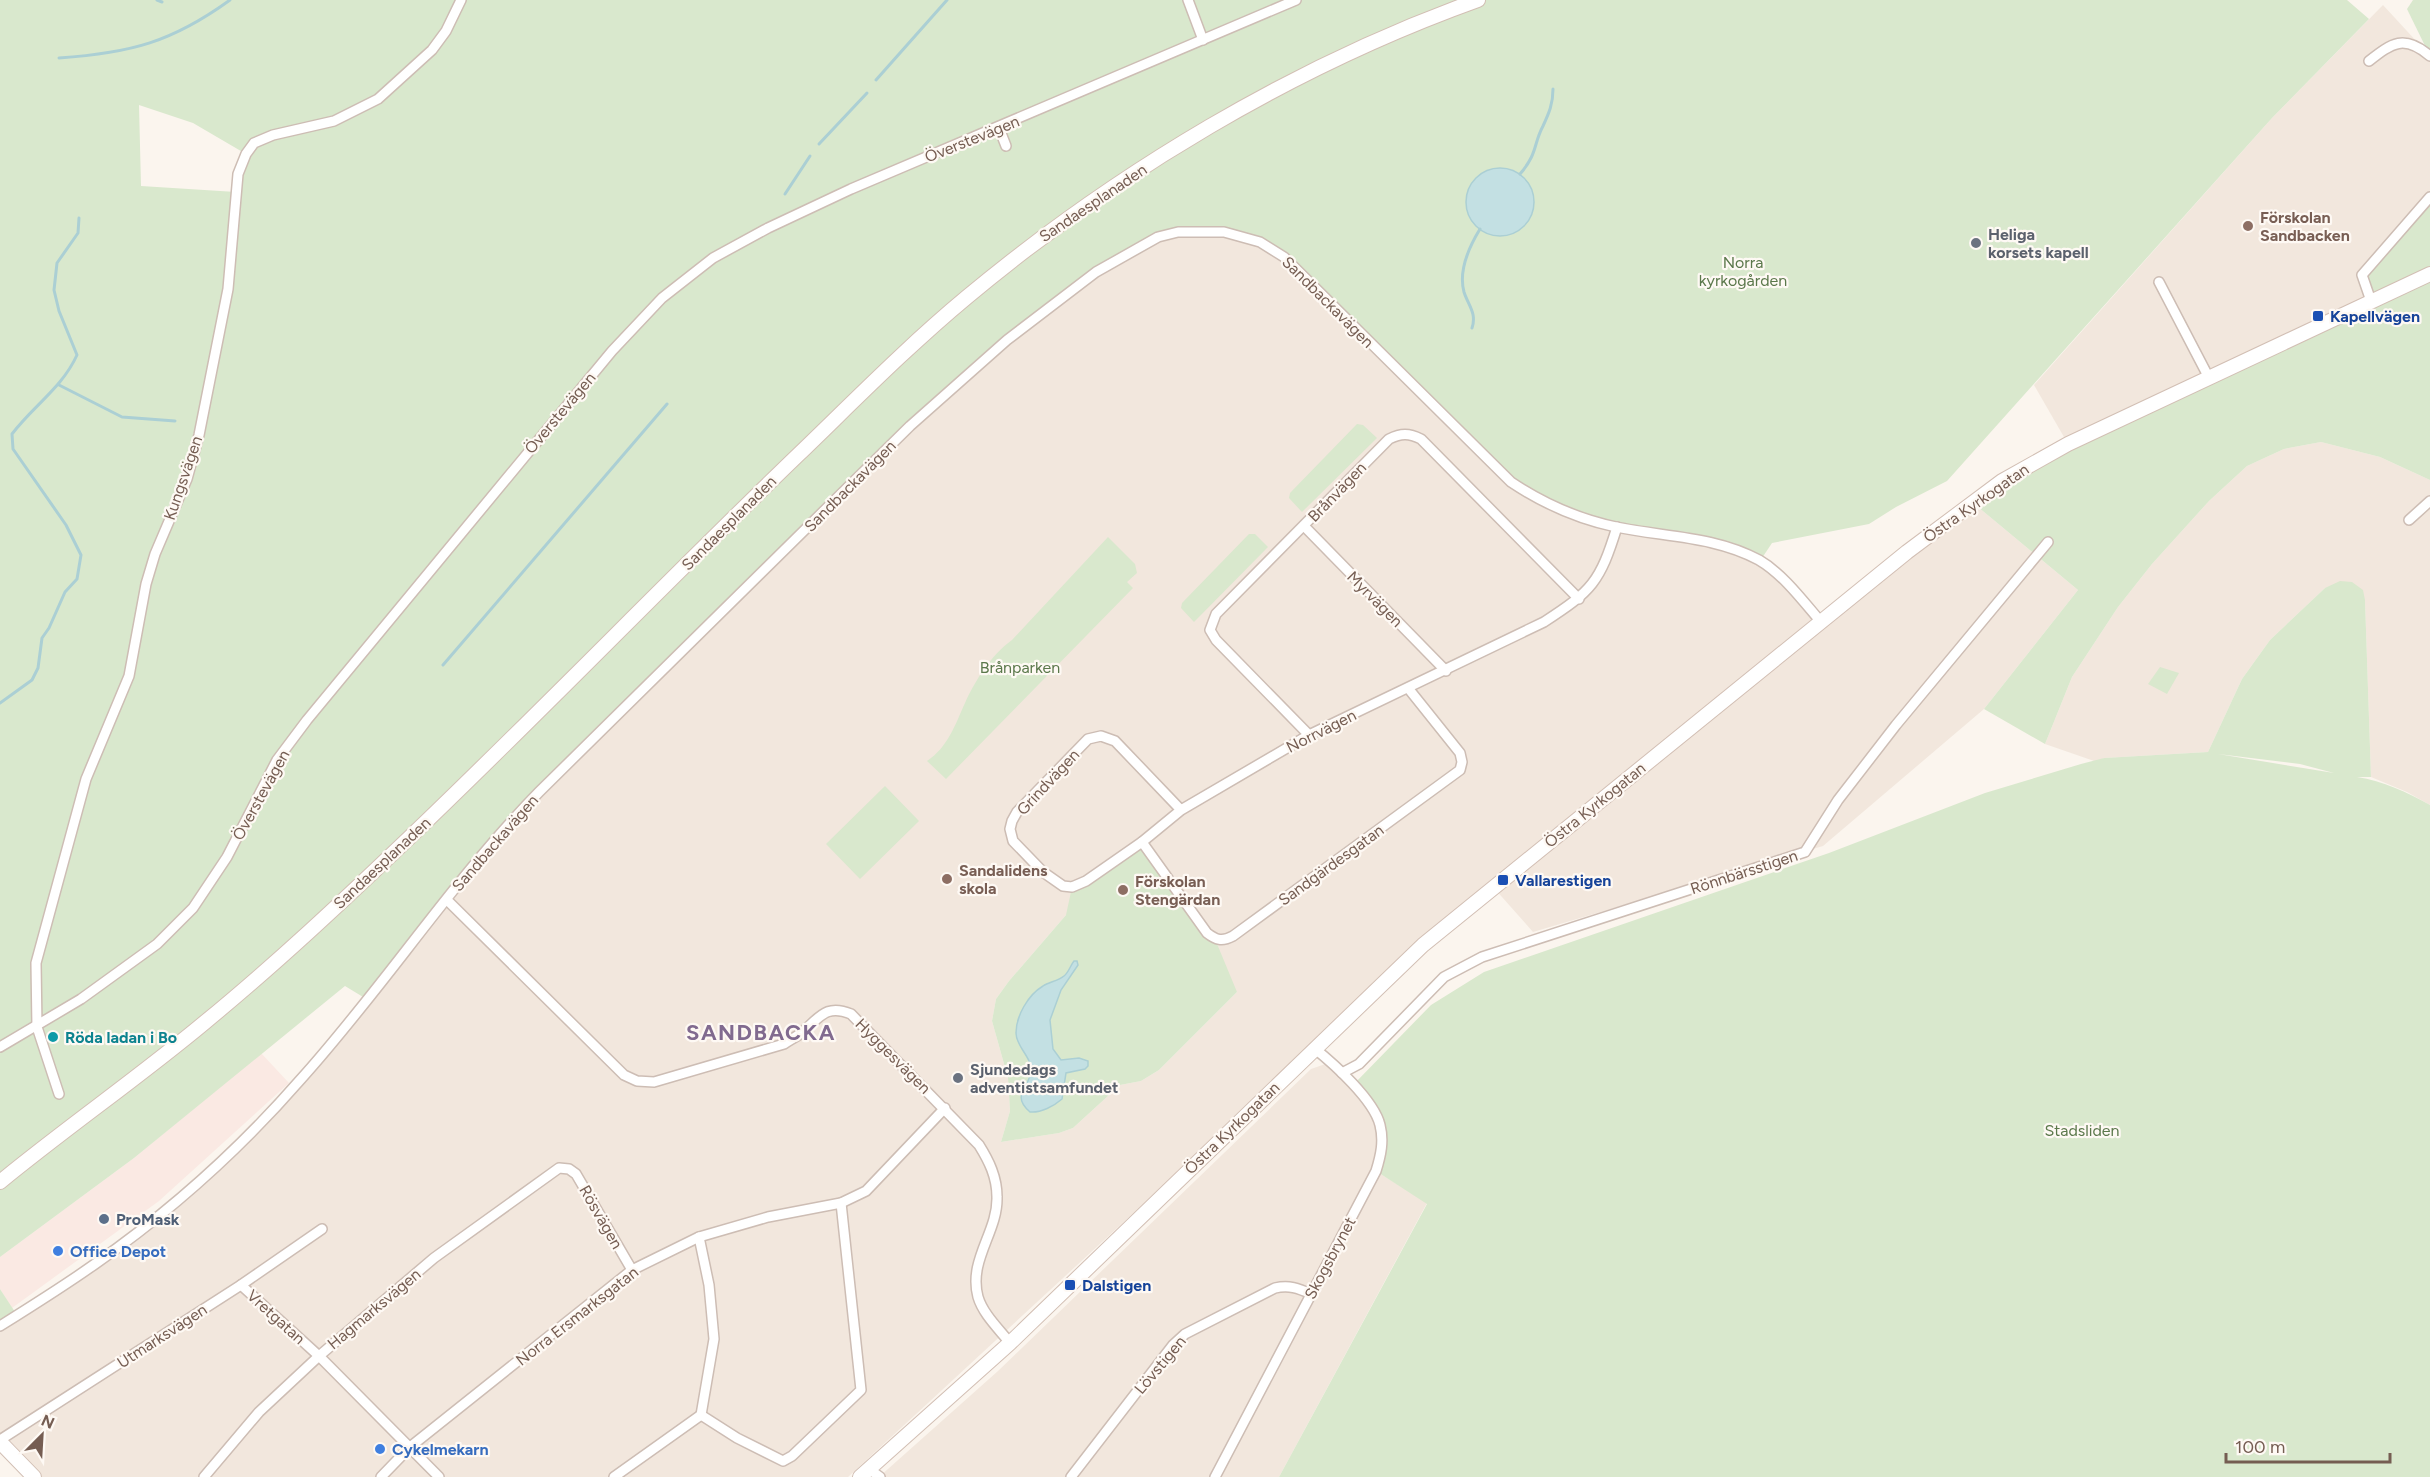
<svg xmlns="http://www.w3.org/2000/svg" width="2430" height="1477" viewBox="0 0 2430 1477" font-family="Figtree,sans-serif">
<rect width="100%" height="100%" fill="#fbf5ee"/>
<g fill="#f2e7dd" fill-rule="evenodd">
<polygon points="2383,5 2430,56 2430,197 2371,301 2068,444 2034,385 2272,118"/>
<path d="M1199 230 1260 242 1676 535 1760 561 1821 622 1972 502 2078 590 1984 709 1823 846 1533 932 1494 888 1423 945 848 1477H34L0 1442V1326L150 1223 300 1081 480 856 782 554 1007 340 1137 247ZM1066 915 1237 992 1159 1070 1141 1081 1120 1085 1073 1128 1059 1133 1001 1142 1010 1111 1008 1078 992 1021 996 999 1009 981Z"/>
<polygon points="2321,442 2380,457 2430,480 2430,805 2407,792 2371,777 2365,600 2325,588 2270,640 2242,679 2208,752 2104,758 2097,762 2045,744 2072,677 2118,607 2152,564 2209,501 2247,466 2284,449"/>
<polygon points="1331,1062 1380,1124 1376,1171 1427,1203 1279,1477 879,1477 998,1371 1311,1069"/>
</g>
<polygon fill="#fae9e3" points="261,1053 289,1083 159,1201 12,1308 0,1289 0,1257 134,1158"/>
<g fill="#d9e8cd" fill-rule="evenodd">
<path d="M0 0H2347L2369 19 2272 118 1947 481 1896 507 1869 524 1772 543 1760 561 1719 544 1575 516 1511 482 1284 257 1224 232H1178L1096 272 910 426 539 792 368 1000 345 986 134 1158 0 1257ZM139 105 193 123 246 154 236 192 141 186Z"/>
<polygon points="2413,0 2430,0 2430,56 2407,9"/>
<polygon points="2430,197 2430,480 2380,457 2321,442 2284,449 2247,466 2209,501 2152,564 2118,607 2072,677 2045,744 1984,709 2078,590 1972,502 2002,481 2371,301 2362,275"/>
<polygon points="1357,424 1363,425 1377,438 1302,512 1289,498 1290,493"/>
<polygon points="1249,534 1255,534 1268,547 1194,622 1181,608 1182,603"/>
<path d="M1108 537 1135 564 1137 573 1127 582 1133 588 946 779 927 761C948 747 955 725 965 703 975 681 991 655 1012 640Z"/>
<path d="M2340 581 2352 582 2363 590 2365 600 2371 777H2357C2383 781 2407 792 2430 805V1477H1279L1427 1204 1376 1171 1380 1124 1354 1084 1431 1005 1484 972 1829 853 1985 793 2081 764 2104 758 2208 752 2242 679 2270 640 2325 588ZM2218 754 2300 764 2334 773Z"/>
<polygon points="2160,667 2179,673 2167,694 2148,684"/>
<polygon points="885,786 919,821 860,879 826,844"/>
<polygon points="1142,842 1215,939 1237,992 1159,1070 1141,1081 1120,1085 1073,1128 1059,1133 1001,1142 1010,1111 1008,1078 992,1021 996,999 1009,981 1066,915 1072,887"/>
<polygon points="0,1289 17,1315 0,1326"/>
</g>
<g fill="#c3e0e3" stroke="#abcfd4" stroke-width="1.5">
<circle cx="1500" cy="202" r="34"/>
<path d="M1074 961H1077L1078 965 1061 990 1050 1020 1053 1049 1061 1060 1079 1058 1088 1061V1066L1085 1069 1066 1073 1062 1099C1054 1106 1041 1113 1030 1112 1010 1095 1030 1087 1031 1071 1032 1057 1016 1047 1016 1033 1016 1016 1028 995 1043 986 1049 982 1058 981 1064 976 1069 972 1070 966 1074 961Z"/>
</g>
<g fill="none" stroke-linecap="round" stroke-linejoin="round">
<g stroke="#abcfd4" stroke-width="3">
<polyline points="157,0 162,2"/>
<path d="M59 58C131 53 172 42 230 0"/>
<polyline points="876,80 947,0"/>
<polyline points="819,144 867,93"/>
<path d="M1520 174C1538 153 1533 145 1543 126 1549 113 1553 104 1553 89"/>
<polyline points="785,194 810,156"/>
<path d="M1472 328C1477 313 1468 305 1464 292 1458 270 1469 247 1480 229"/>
<polyline points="59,385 122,417 175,421"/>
<polyline points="443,665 667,404"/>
<path d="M0 703 32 680 38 668 42 638 49 628 65 592 77 579 81 555 66 525 13 449 12 434C33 406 62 388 77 355L59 311 54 290 57 263 78 233 79 218"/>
</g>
<g stroke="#cdbdb4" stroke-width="12">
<g id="street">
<polyline points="1188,0 1203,40"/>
<path d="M2369 61C2392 43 2404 34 2430 56"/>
<polyline points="999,128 1006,146"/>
<polyline points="2159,282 2208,376"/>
<polyline points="2371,301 2362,275 2430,197"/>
<polyline points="2409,520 2430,501"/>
<polyline points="1304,526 1446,671"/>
<path d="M1309 735 1216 640 1210 630 1216 614 1389 439C1401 433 1409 433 1421 439L1579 599"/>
<path d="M1181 810 1115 741 1101 736 1088 739 1017 812 1012 821 1010 829 1013 841 1043 872 1063 886 1072 887 1086 881 1142 842 1181 810 1309 735 1544 622C1592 591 1600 582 1617 527"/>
<path d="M1142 842 1207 933C1216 940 1222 942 1233 936L1460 770 1462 762 1460 753 1408 688"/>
<path d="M447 900 624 1075 637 1081 654 1082 784 1044C790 1040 796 1037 801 1033 819 1019 825 1003 851 1014L979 1145C989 1161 997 1177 997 1197 998 1232 968 1260 978 1297 983 1314 999 1329 1010 1343"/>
<polyline points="0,1047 81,999 157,944 193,908 227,857 277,760 307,720 612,351 662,298 713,258 768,228 851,189 1296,0"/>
<polyline points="1342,1073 1359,1064 1444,977 1482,957 1805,852 1838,800 1896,725 2048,542"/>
<polyline points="59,1094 37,1027 36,963 86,779 129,676 146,584 155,554 187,479 199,435 228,289 238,174 246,154 254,143 273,135 334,121 378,99 432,50 446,31 461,0"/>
<polyline points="699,1237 709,1285 714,1339 701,1415"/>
<polyline points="241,1285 319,1356 439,1477"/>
<path d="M0 1326C32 1306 64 1286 95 1264 171 1211 240 1149 301 1079 384 987 452 881 539 792L910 426 1007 340 1096 272 1158 237 1178 232H1224L1260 242 1284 257 1511 482C1544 504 1578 519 1616 527 1664 537 1715 536 1759 560 1783 574 1803 601 1821 622"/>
<polyline points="701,1415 737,1438 783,1461 792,1456 861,1390 841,1203"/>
<polyline points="0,1440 241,1285 322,1229"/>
<polyline points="869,1469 880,1477"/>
<polyline points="204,1477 259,1412 319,1356 434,1258 559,1168 569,1169 576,1174 632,1270"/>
<polyline points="381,1477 410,1447 632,1270 699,1237 768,1217 841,1203 866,1191 945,1108"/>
<polyline points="614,1477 701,1415"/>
<path d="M1071 1477 1173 1345 1185 1334 1275 1288C1289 1285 1298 1288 1311 1294"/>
<path d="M1215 1477 1376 1171C1381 1155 1384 1141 1380 1125 1374 1100 1334 1064 1314 1048"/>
</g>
</g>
<g stroke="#d2bfb4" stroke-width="16">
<g id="secondary">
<path d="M0 1182C67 1127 138 1078 204 1023 276 964 343 901 410 837 542 711 668 580 799 454 854 401 908 346 967 297 1117 172 1294 66 1478 0"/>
<polyline points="0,1442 34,1477"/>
<polyline points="860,1477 1010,1343 1423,945 1907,552 2002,481 2068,444 2430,274"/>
</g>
</g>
<use href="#street" stroke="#fff" stroke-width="9"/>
<use href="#secondary" stroke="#fff" stroke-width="14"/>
</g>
<g fill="#8d6e63" stroke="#fef9f4" stroke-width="2">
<circle cx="2248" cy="226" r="6"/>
<circle cx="947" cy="879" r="6"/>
<circle cx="1123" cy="890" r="6"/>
</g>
<g fill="#6b7280" stroke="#fef9f4" stroke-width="2">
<circle cx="1976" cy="243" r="6"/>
<circle cx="958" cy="1078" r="6"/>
</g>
<g fill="#1a4fb4" stroke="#fef9f4" stroke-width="2">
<rect x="2312" y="310" width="12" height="12" rx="3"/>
<rect x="1497" y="874" width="12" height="12" rx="3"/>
<rect x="1064" y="1279" width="12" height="12" rx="3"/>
</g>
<circle fill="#0f9aa8" stroke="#fef9f4" stroke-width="2" cx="53" cy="1037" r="6"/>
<circle fill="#5c6f8a" stroke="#fef9f4" stroke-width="2" cx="104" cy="1219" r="6"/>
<g fill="#3f7fe0" stroke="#fef9f4" stroke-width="2">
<circle cx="58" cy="1251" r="6"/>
<circle cx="380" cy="1449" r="6"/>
</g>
<g text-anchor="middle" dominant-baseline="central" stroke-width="4.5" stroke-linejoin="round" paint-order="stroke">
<g font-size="16" fill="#755d52" stroke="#fef9f4">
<text transform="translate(972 139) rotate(-22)">Överstevägen</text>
<text transform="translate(1093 203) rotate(-34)">Sandaesplanaden</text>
<text transform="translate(1328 302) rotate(45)">Sandbackavägen</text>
<text transform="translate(560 413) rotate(-50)">Överstevägen</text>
<text transform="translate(183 478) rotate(-71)">Kungsvägen</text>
<text transform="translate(850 486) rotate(-45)">Sandbackavägen</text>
<text transform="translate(1337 492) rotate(-46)">Brånvägen</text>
<text transform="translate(1976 503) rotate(-35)">Östra Kyrkogatan</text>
<text transform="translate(729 523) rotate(-45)">Sandaesplanaden</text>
<text transform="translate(1375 599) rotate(45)">Myrvägen</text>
<text transform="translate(1321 731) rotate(-27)">Norrvägen</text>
<text transform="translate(1048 782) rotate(-47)">Grindvägen</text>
<text transform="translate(261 795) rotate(-61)">Överstevägen</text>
<text transform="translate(1595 805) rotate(-39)">Östra Kyrkogatan</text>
<text transform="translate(495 843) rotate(-49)">Sandbackavägen</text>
<text transform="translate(382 863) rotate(-43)">Sandaesplanaden</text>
<text transform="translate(1331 865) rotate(-36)">Sandgärdesgatan</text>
<text transform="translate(1744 872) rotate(-18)">Rönnbärsstigen</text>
<text transform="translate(893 1056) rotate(45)">Hyggesvägen</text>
<text transform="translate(1232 1128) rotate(-44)">Östra Kyrkogatan</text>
<text transform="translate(601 1217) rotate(60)">Rösvägen</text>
<text transform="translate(1330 1258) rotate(-62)">Skogsbrynet</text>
<text transform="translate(374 1309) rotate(-40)">Hagmarksvägen</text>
<text transform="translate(577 1316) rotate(-38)">Norra Ersmarksgatan</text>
<text transform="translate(276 1317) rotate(42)">Vretgatan</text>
<text transform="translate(162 1336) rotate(-33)">Utmarksvägen</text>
<text transform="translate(1160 1365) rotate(-50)">Lövstigen</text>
</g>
<g font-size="16" font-weight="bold" fill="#785e54" stroke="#fef9f4" text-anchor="start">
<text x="2260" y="217">Förskolan<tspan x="2260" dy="18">Sandbacken</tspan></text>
<text x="959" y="870">Sandalidens<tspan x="959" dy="18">skola</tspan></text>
<text x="1135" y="881">Förskolan<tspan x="1135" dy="18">Stengärdan</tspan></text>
</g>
<g font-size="16" font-weight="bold" fill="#5b616d" stroke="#fef9f4" text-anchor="start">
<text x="1988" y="234">Heliga<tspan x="1988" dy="18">korsets kapell</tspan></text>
<text x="970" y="1069">Sjundedags<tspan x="970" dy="18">adventistsamfundet</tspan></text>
</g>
<g font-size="16" fill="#5b784b" stroke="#fef9f4">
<text x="1743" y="262">Norra<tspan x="1743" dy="18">kyrkogården</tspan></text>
<text x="1020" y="667">Brånparken</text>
<text x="2082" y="1130">Stadsliden</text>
</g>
<g font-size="16" font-weight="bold" fill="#164399" stroke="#fef9f4" text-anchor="start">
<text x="2330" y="316">Kapellvägen</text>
<text x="1515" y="880">Vallarestigen</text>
<text x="1082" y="1285">Dalstigen</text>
</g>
<g font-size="16" font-weight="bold" fill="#0d838f" stroke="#fef9f4" text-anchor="start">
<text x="65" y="1037">Röda ladan i Bo</text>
</g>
<g font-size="16" font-weight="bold" fill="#4e5e75" stroke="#fef9f4" text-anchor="start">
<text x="116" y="1219">ProMask</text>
</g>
<g font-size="16" font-weight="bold" fill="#366cbe" stroke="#fef9f4" text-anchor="start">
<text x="70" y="1251">Office Depot</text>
<text x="392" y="1449">Cykelmekarn</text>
</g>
<g font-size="22" font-weight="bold" letter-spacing="1.5" fill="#816a8f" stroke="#fef9f4">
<text x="761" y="1032">SANDBACKA</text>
</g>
</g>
<g transform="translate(42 1435) rotate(24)" stroke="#fef9f4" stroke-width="4.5" paint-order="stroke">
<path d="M0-4.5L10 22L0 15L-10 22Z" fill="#755d52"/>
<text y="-9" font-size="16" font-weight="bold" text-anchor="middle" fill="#755d52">N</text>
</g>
<path d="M2226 1453v9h164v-9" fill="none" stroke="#755d52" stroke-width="3"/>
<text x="2235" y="1453" font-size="18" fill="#755d52" stroke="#fef9f4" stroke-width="4.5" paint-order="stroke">100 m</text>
</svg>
